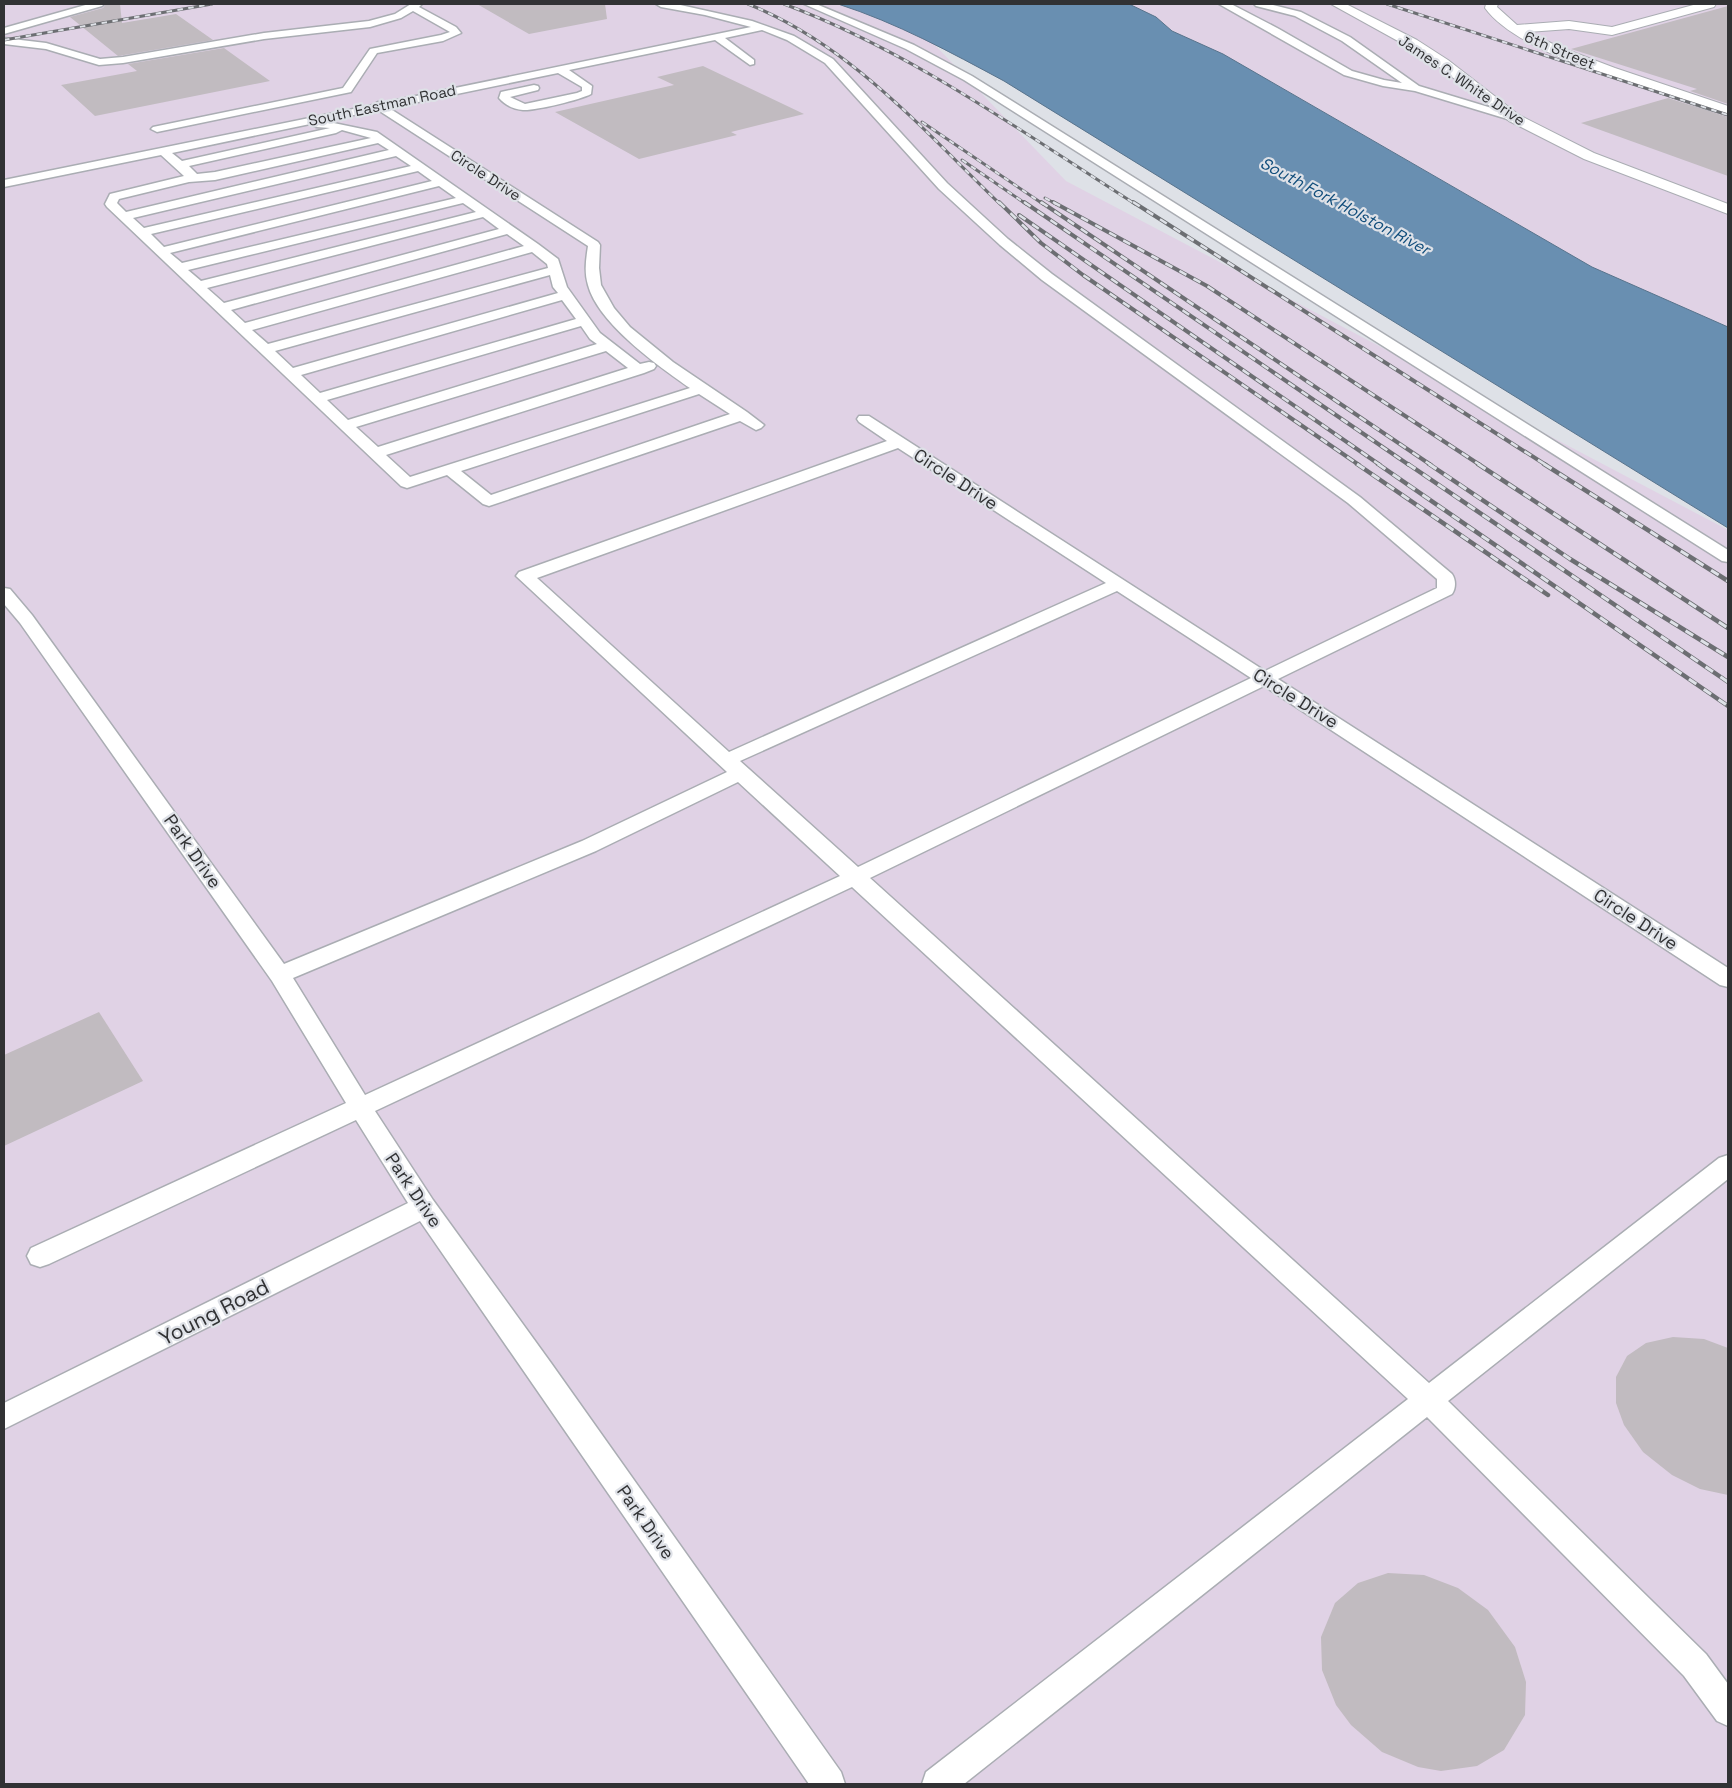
<svg xmlns="http://www.w3.org/2000/svg" width="1732" height="1788" viewBox="0 0 1732 1788" font-family="'Space Grotesk',sans-serif">
<rect width="100%" height="100%" fill="#dee1e7"/>
<g fill="#e0d2e5">
<polygon points="4,4 838,4 871,15 931,41 1066,181 1728,530 1728,1784 4,1784"/>
<polygon points="1129,4 1728,4 1728,327 1592,267 1223,54 1172,31 1156,17"/>
</g>
<path fill="#698fb1" stroke="#58738c" d="M838 4H1129L1156 17 1172 31 1223 54 1592 267 1728 327V528L1004 81C950 52 897 23 838 4Z"/>
<g fill="#c1bbc0">
<polygon points="106,4 120,4 122,23 176,14 213,40 118,56 70,17 103,8"/>
<polygon points="477,4 605,4 607,19 529,34"/>
<polygon points="1728,6 1728,104 1690,91 1697,89 1571,49"/>
<polygon points="224,48 270,81 95,116 61,85 137,71 128,64"/>
<polygon points="703,66 804,114 731,132 737,135 639,159 555,112 674,85 657,77"/>
<polygon points="1668,98 1728,117 1728,176 1581,123"/>
<polygon points="99,1012 143,1081 4,1146 4,1055"/>
<polygon points="1673,1337 1704,1339 1728,1348 1728,1495 1700,1489 1672,1475 1643,1452 1624,1425 1616,1403 1616,1377 1627,1356 1646,1343"/>
<polygon points="1388,1573 1424,1575 1458,1588 1488,1610 1515,1647 1526,1682 1525,1715 1504,1750 1477,1766 1441,1771 1418,1767 1382,1752 1351,1725 1336,1705 1322,1670 1321,1637 1335,1603 1358,1583"/>
</g>
<g fill="none" stroke-linecap="round" stroke-linejoin="round">
<g stroke="#aaadb3" stroke-width="3">
<g id="service">
<polygon points="89,4 104,4 102,6 4,34 4,28"/>
<polygon points="411,4 422,4 419,7 456,27 461,33 443,41 377,53 351,92 157,132 151,129 153,127 343,88 370,49 441,35 450,32 413,11 401,18 370,27 264,39 123,63 99,65 46,49 4,44 4,38 46,43 100,59 123,57 264,33 369,21 395,14"/>
<path d="M656 4H676L752 21 794 36 833 59 947 183 1008 239 1052 274 1360 497 1452 574C1456 580 1456 588 1452 594L1278 679 1728 968V987L1720 985 1264 686 870 878 1429 1383 1719 1158 1728 1155V1179L1448 1401 1706 1654 1728 1684V1726L1717 1721 1684 1676 1427 1417 964 1784H922L926 1772 1408 1399 852 887 375 1111 433 1200 551 1363 841 1772 845 1784H809L420 1221 4 1429V1403L408 1203 356 1120 49 1264 40 1267 31 1264 27 1256 31 1248 346 1103 272 981 20 623 4 604V588L10 589 32 615 284 964 582 841 727 772 516 576 519 572 887 441 859 422 857 419 859 416H869L1265 671 1437 588V579L1348 503 1042 280 1000 245 939 189 825 63 787 40 762 30 725 38 754 60V64L750 65 715 40 569 70 592 86 591 94C580 100 534 111 523 110 513 109 505 105 499 98L501 92 534 85 538 86 539 88 538 90 510 97 525 104 577 93 582 91V87L558 73 389 108 598 242 600 245 599 268 601 285 614 308 630 327 673 362 747 412 764 425 761 428 756 430 740 421 489 506 483 504 447 475 407 488 401 486 107 207 105 204 110 194 184 176 161 155 4 187V180L373 105 378 102 382 103 751 27 705 15 661 7ZM378 110 588 246C586 259 584 272 588 285 598 323 658 366 690 388L410 477 386 455 644 373 654 369 656 366 654 363 649 362 640 364 600 333 567 287 558 259 538 244 377 132 324 121ZM310 124 316 127 330 128 182 161 172 153ZM342 130 371 138 215 172 197 174 189 166 336 133ZM378 143 389 150 126 212 117 203 119 199 189 182 215 180ZM396 156 411 166 144 228 133 218ZM418 171 432 181 164 247 151 234ZM439 186 456 198 182 263 170 253ZM463 203 476 212 201 281 188 270ZM483 217 499 229 224 303 207 288ZM507 234 524 246 245 323 231 310ZM532 252 547 264 548 268 268 344 252 330ZM550 275 553 287 558 293 293 368 275 351ZM562 300 576 319 320 393 301 375ZM581 326 590 339 597 344 348 420 327 400ZM606 351 628 368 378 447 356 427ZM699 394 730 414 491 495 461 471ZM898 448 1106 583 729 752 537 578ZM1117 591 1251 678 858 867 740 761ZM738 782 840 876 365 1095 293 978 596 851Z"/>
<polygon points="804,4 816,4 914,45 972,76 1728,550 1728,562 1722,561 964,80 906,49"/>
<polygon points="1219,4 1231,4 1279,29 1352,71 1384,80 1402,83 1342,41 1295,16 1256,6 1254,4 1269,4 1301,12 1350,37 1419,86 1518,116 1519,118 1514,121 1415,91 1383,86 1344,75"/>
</g>
</g>
<g stroke="#aaadb3" stroke-width="2">
<g id="minor">
<polygon points="1331,4 1346,4 1417,40 1448,60 1519,115 1594,153 1728,204 1728,214 1584,159 1509,121 1438,66 1407,46"/>
<path d="M1486 4H1498L1497 7 1517 25 1569 21 1612 27 1697 4H1716L1714 7 1612 35 1569 29 1528 32 1557 46 1615 68 1728 106V115C1705 110 1682 100 1659 93 1610 76 1515 49 1485 8Z"/>
</g>
</g>
<use href="#service" fill="#fff" fill-rule="evenodd"/>
<use href="#minor" fill="#fff" fill-rule="evenodd"/>
<g stroke="#6c6e72" stroke-width="3">
<g id="rail-far2">
<path d="M748 4C850 45 922 129 1000 204"/>
<path d="M784 4C910 51 1022 132 1135 204"/>
<polyline points="1387,4 1728,115"/>
<polyline points="4,40 212,4"/>
<polyline points="922,122 1043,204"/>
<polyline points="962,160 1026,204"/>
<polyline points="1045,198 1056,204"/>
</g>
</g>
<g stroke="#6c6e72" stroke-width="4">
<g id="rail-far1">
<polyline points="999,202 1041,243 1083,275 1359,465"/>
<polyline points="1024,202 1409,465"/>
<polyline points="1041,202 1431,465"/>
<polyline points="1053,202 1207,286 1480,465"/>
<polyline points="1133,202 1546,465"/>
<polyline points="1019,215 1380,465"/>
</g>
</g>
<g stroke="#6c6e72" stroke-width="4.5">
<g id="rail">
<polyline points="1357,464 1548,595"/>
<polyline points="1378,464 1728,706"/>
<polyline points="1408,464 1728,682"/>
<polyline points="1429,464 1570,559 1728,657"/>
<polyline points="1478,464 1728,628"/>
<polyline points="1544,464 1728,581"/>
</g>
</g>
<use href="#rail-far2" stroke="#dee1e7" stroke-width="2" stroke-dasharray="5.5" stroke-linecap="butt"/>
<use href="#rail-far1" stroke="#dee1e7" stroke-width="2.5" stroke-dasharray="8" stroke-linecap="butt"/>
<use href="#rail" stroke="#dee1e7" stroke-width="3" stroke-dasharray="9" stroke-linecap="butt"/>
</g>
<g text-anchor="middle" dominant-baseline="central" stroke-width="4.5" stroke-linejoin="round" paint-order="stroke">
<g font-size="15" fill="#313234" stroke="#dee1e7">
<text transform="translate(1560 50) rotate(23)">6th Street</text>
<text transform="translate(1462 80) rotate(34)">James C. White Drive</text>
<text transform="translate(382 105) rotate(-12)">South Eastman Road</text>
<text transform="translate(486 175) rotate(33)">Circle Drive</text>
</g>
<g font-size="16" font-style="italic" fill="#104d7b" stroke="#dee1e7">
<text transform="translate(1345 206) rotate(28)">South Fork Holston River</text>
</g>
<g font-size="18" fill="#313234" stroke="#dee1e7">
<text transform="translate(956 479) rotate(33)">Circle Drive</text>
<text transform="translate(1296 698) rotate(32)">Circle Drive</text>
<text transform="translate(193 851) rotate(55)">Park Drive</text>
<text transform="translate(1636 919) rotate(33)">Circle Drive</text>
<text transform="translate(414 1190) rotate(56)">Park Drive</text>
<text transform="translate(646 1522) rotate(55)">Park Drive</text>
</g>
<g font-size="21" fill="#313234" stroke="#dee1e7">
<text transform="translate(214 1312) rotate(-27)">Young Road</text>
</g>
</g>
<rect width="1732" height="1788" fill="none" stroke="#313234" stroke-width="10"/>
</svg>
